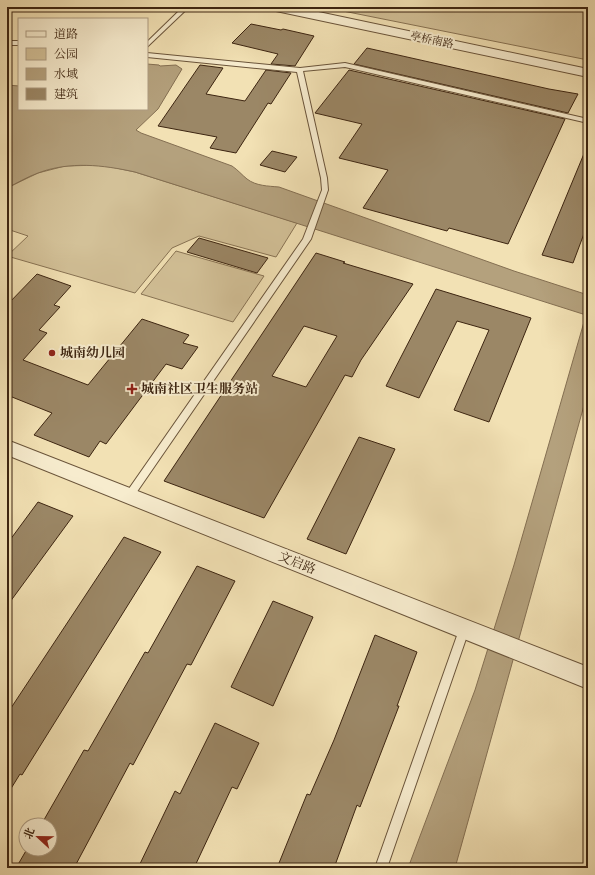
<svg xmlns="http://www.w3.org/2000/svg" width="595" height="875" viewBox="0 0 595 875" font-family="'IM FELL Double Pica','Noto Serif SC',serif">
<rect width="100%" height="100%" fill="#f2e1b4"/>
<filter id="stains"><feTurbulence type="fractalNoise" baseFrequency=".005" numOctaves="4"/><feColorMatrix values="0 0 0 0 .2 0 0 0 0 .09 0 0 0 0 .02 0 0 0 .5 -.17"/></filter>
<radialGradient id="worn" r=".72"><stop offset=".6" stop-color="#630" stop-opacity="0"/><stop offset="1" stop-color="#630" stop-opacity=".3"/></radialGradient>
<g fill="#d3c198" stroke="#887354">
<polygon points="323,7 588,7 588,60"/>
<polygon points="102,165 135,172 297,223 276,257 199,236 172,248 135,293 7,256 28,236 7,229 7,188 38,173 65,166"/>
<polygon points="176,251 264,276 233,322 141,294"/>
</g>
<path fill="#b4a17d" stroke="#846f52" d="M147 64 159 65 160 66 176 65 182 69 158 109 136 130 141 133 232 166C238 170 242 175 247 179 256 186 268 186 279 187L514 271 588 295V391L455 868H408L475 690 514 565 586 315 135 172C103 165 70 161 38 173 27 177 17 183 7 188V85L19 86V109H147Z"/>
<g fill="#9b8766" stroke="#3d2511" fill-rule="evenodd">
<polygon points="251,24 281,30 283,29 314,36 295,66 271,64 278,54 232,43"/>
<polygon points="367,48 549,89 578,94 568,113 354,64"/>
<polygon points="200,65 223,68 206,94 245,101 266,70 291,73 271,104 268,103 236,153 210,148 217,137 158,126"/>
<polygon points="349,70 565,119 508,244 449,228 447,231 363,208 388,170 339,158 362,124 315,113"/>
<polygon points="588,144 588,223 573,263 542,255"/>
<polygon points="272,151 297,157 285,172 260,165"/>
<polygon points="199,238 268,258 257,273 187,252"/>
<path d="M316 253 345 262 343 263 413 284 361 360 352 377 345 375 264 518 164 481ZM304 326 337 336 306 387 272 376Z"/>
<polygon points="37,274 71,286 54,305 60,307 39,330 47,333 23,360 88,385 142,319 189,335 183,343 198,347 182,369 166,364 106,444 100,441 89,457 34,435 52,413 7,395 7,305"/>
<polygon points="436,289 531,318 489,422 454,410 489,330 457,321 419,398 386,386"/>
<polygon points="359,437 395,449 346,554 307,539"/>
<polygon points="38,502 73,516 7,606 7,544"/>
<polygon points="124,537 161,552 22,775 20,774 7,795 7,714"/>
<polygon points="197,566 235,581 191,665 187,664 133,765 130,763 74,868 16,868 27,849 50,849 50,825 41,825 84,750 88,751 145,652 148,653"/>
<polygon points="273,601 313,617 273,706 231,687"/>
<polygon points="375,635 417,652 397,706 399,706 360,807 357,805 334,868 277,868 307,794 310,795 334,740"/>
<polygon points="215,723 259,743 237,789 232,787 194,868 138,868 175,791 180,794"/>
</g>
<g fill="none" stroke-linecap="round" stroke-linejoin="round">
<g stroke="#6a543a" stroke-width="2">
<g id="service">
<polygon points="183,7 189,7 147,47 147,42"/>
<rect x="7" y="41" width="12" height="4"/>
<polygon points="147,53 300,68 345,63 588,119 588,123 345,67 303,71 327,178 328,190 311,239 132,499 129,500 126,499 124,496 126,493 303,239 322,190 321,178 297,72 147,57"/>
<polygon points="464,625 468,627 469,630 387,868 375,868 459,630 460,627"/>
</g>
</g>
<g stroke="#6a543a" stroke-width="2">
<polygon id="minor" points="7,440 588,667 588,689 7,455"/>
</g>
<g stroke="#6a543a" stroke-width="2">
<polygon id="tertiary" points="269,7 295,7 588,69 588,77 276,11 271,10"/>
</g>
<use href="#service" fill="#f7ecce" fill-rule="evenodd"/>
<use href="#minor" fill="#f7ecce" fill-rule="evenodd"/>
<use href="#tertiary" fill="#f7ecce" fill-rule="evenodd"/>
</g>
<g fill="#8f2418" stroke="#f7ecce" stroke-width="1.5">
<circle cx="52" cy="353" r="4"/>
<path d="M130 383h4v4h4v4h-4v4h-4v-4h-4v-4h4z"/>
</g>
<g text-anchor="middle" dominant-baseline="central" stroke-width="4" stroke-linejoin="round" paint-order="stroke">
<g font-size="11" fill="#3d2511" stroke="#f7ecce">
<text transform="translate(432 40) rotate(12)">亭桥南路</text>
</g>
<g font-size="13" font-weight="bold" fill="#3d2511" stroke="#f7ecce" text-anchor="start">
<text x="60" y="353">城南幼儿园</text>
<text x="141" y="389">城南社区卫生服务站</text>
</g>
<g font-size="13" fill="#3d2511" stroke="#f7ecce">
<text transform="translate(297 563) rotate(22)">文启路</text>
</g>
</g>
<rect width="595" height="875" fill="none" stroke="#f2e1b4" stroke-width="24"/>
<rect x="8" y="8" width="579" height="859" fill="none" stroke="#3d2511" stroke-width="2"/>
<rect x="12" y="12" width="571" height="851" fill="none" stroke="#3d2511"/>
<rect x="18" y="18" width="130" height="92" fill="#f7ecce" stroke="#ad9c82"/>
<rect x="26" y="31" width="20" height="6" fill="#f7ecce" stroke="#ad9c82"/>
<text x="54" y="38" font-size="12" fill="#3d2511">道路</text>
<rect x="26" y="48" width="20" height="12" fill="#d3c198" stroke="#ad9c82"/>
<text x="54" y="58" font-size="12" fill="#3d2511">公园</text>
<rect x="26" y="68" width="20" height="12" fill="#b4a17d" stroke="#ad9c82"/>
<text x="54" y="78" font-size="12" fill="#3d2511">水域</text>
<rect x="26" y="88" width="20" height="12" fill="#9b8766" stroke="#ad9c82"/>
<text x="54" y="98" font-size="12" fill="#3d2511">建筑</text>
<g transform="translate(38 837) rotate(292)"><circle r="19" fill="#f7ecce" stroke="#ad9c82"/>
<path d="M0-3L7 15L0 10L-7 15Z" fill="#8f2418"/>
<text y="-6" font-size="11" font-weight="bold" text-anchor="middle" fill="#3d2511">北</text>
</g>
<rect width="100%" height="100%" filter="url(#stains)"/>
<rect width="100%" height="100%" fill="url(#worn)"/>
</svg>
